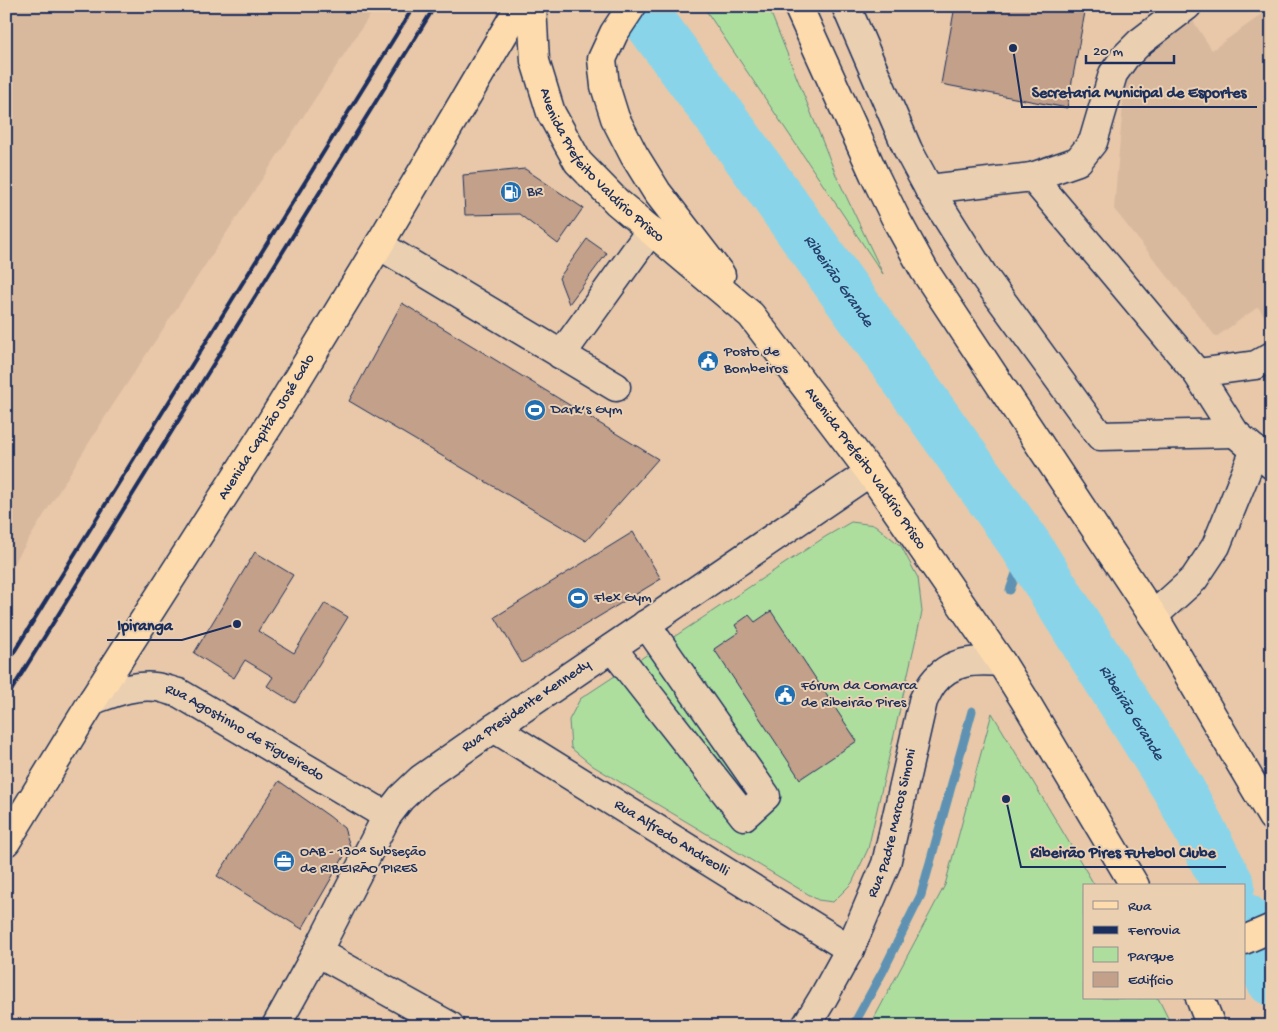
<svg xmlns="http://www.w3.org/2000/svg" width="1278" height="1032" viewBox="0 0 1278 1032" font-family="'Gochi Hand',sans-serif">
<rect width="100%" height="100%" fill="#e8c8a8"/>
<filter id="ink" filterUnits="userSpaceOnUse"><feTurbulence type="fractalNoise" baseFrequency=".02" numOctaves="2"/><feDisplacementMap in="SourceGraphic" scale="10" xChannelSelector="R" yChannelSelector="G"/><feConvolveMatrix kernelMatrix="1 2 1 2 8 2 1 2 1" color-interpolation-filters="sRGB"/></filter>
<g filter="url(#ink)">
<g fill="#d9b99e">
<polygon points="6,6 376,6 105,417 6,576"/>
<polygon points="1264,13 1272,24 1272,326 1258,307 1216,337 1114,209 1126,69 1193,21 1212,50"/>
</g>
<g fill="#aede9e" stroke="#64867e">
<polygon points="703,6 768,6 836,175 883,274"/>
<polygon points="851,522 875,525 901,546 918,578 922,612 868,849 852,883 833,902 818,900 593,766 571,748 569,720 580,699 825,537"/>
<polygon points="992,713 1095,886 1084,886 1084,998 1158,998 1172,1026 870,1026 945,885"/>
</g>
<g fill="none" stroke-linecap="round" stroke-linejoin="round">
<g stroke="#5e92b2" stroke-width="9">
<polyline points="1010,590 1026,546"/>
<polyline points="853,1026 883,971 921,895 972,711"/>
</g>
<g stroke="#8ad4ea" stroke-width="52">
<path id="s1" d="M648 19 730 130 1026 546 1179 790 1229 886"/>
<polyline points="1244,919 1272,980"/>
</g>
</g>
<g fill="#c2a08a" stroke="#1b2f5e">
<polygon points="955,6 1054,6 1085,12 1067,108 941,84"/>
<polygon points="525,169 583,208 558,244 519,214 465,215 463,175"/>
<polygon points="587,239 607,253 569,304 559,278"/>
<polygon points="402,303 658,459 586,541 349,401"/>
<polygon points="633,532 661,579 522,663 495,617"/>
<polygon points="255,552 293,575 258,631 294,653 325,603 348,617 295,703 267,686 273,677 245,660 234,678 194,653"/>
<polygon points="771,611 857,741 800,779 714,649 739,632 735,625 749,615 755,622"/>
<polygon points="279,781 329,816 344,828 350,846 302,929 217,876"/>
</g>
<g fill="none" stroke-linecap="round" stroke-linejoin="round">
<g stroke="#1b2f5e" stroke-width="31">
<g id="minor">
<polyline points="846,6 908,150 929,189 983,275 1100,436 1235,433"/>
<polyline points="1032,177 1105,263 1197,373 1256,365 1272,356"/>
<polyline points="929,189 1032,177 1078,161 1093,142 1113,74 1125,57 1140,42 1187,6"/>
<polyline points="379,245 616,387"/>
<polyline points="561,355 651,230"/>
<polyline points="1197,373 1235,433 1272,465"/>
<polyline points="1153,616 1194,579 1216,546 1255,450"/>
<polyline points="612,648 744,816 766,796 646,624"/>
<path id="s2" d="M93 700C113 693 134 684 156 687 163 688 171 691 179 693L387 816"/>
<path id="s3" d="M494 728 850 949"/>
<polyline points="317,952 450,1026"/>
<path id="s4" d="M276 1026 317 952 387 816 401 798 421 779 494 728 870 472"/>
<path id="s5" d="M806 1026 823 998 850 949 886 864 923 701C926 695 929 688 933 683 950 660 975 660 1001 662"/>
</g>
</g>
<g stroke="#1b2f5e" stroke-width="31">
<g id="major">
<path id="s6" d="M532 6 535 61 551 113 578 162 617 202 751 315 870 472 1001 662 1024 699 1135 886"/>
<polyline points="632,6 614,33 602,59 605,86 615,118 634,155 657,192 721,275"/>
<polyline points="798,6 874,174 897,221 924,270 1159,625 1272,817"/>
<path id="s7" d="M6 842 93 700 271 422 379 245 520 6"/>
<polyline points="1244,940 1272,928"/>
<polyline points="1200,998 1211,1026"/>
</g>
</g>
<use href="#minor" stroke="#eacfb1" stroke-width="28"/>
<use href="#major" stroke="#fedbac" stroke-width="28"/>
<g stroke="#1b2f5e" stroke-width="4">
<polyline points="6,665 414,6"/>
<polyline points="6,699 435,6"/>
</g>
</g>
</g>
<defs>
<g id="fuel-disc" transform="scale(1.125)"><circle r="9.5" fill="#1f6fb2" stroke="#eacfb1"/><path d="M-5.5-6h7V0h2V4h1.3V-2.5L3-4.5l.8-.8L6-3V5H2.5V1h-1V6h-7ZM-4.2-4.7v3.2H.2V-4.7Z" fill="#fff"/></g>
<g id="civic-disc" transform="scale(1.125)"><circle r="9.5" fill="#1f6fb2" stroke="#eacfb1"/><path d="M-.6-6.5H3V-4.5H.6V-3L4-1V1h2V6H-6V1h2V-1L-.6-3ZM-1.2 2.5V6h2.4V2.5Z" fill="#fff"/></g>
<g id="stadium-disc" transform="scale(1.125)"><circle r="9.5" fill="#1f6fb2" stroke="#eacfb1"/><path d="M0-5a6.5 5 0 1 0 0 10a6.5 5 0 1 0 0-10ZM-3.5-1.8h7v3.6h-7Z" fill="#fff"/></g>
<g id="office-disc" transform="scale(1.125)"><circle r="9.5" fill="#1f6fb2" stroke="#eacfb1"/><path d="M-6-3h4V-5.5h4V-3h4V5H-6ZM-1-4.5V-3h2v-1.5ZM-6 0V1H6V0Z" fill="#fff"/></g>
</defs>
<g fill-rule="evenodd">
<use href="#fuel-disc" x="511" y="192"/>
<use href="#civic-disc" x="708" y="361"/>
<use href="#stadium-disc" x="535" y="410"/>
<use href="#stadium-disc" x="578" y="598"/>
<use href="#civic-disc" x="785" y="695"/>
<use href="#office-disc" x="284" y="861"/>
</g>
<g text-anchor="middle" dominant-baseline="central" stroke-width="4" stroke-linejoin="round" paint-order="stroke">
<g font-size="15" fill="#1b2f5e" stroke="#eacfb1">
<text stroke="none"><textPath href="#s6" startOffset="182">Avenida Prefeito Valdírio Prisco</textPath></text>
<text stroke="none"><textPath href="#s7" startOffset="490">Avenida Capitão José Galo</textPath></text>
<text stroke="none"><textPath href="#s6" startOffset="588">Avenida Prefeito Valdírio Prisco</textPath></text>
<text stroke="none"><textPath href="#s4" startOffset="416">Rua Presidente Kennedy</textPath></text>
<text stroke="none"><textPath href="#s2" startOffset="165">Rua Agostinho de Figueiredo</textPath></text>
<text stroke="none"><textPath href="#s5" startOffset="222">Rua Padre Marcos Simoni</textPath></text>
<text stroke="none"><textPath href="#s3" startOffset="209">Rua Alfredo Andreolli</textPath></text>
</g>
<g font-size="15" fill="#1b2f5e" stroke="#eacfb1" text-anchor="start">
<text x="527" y="192">BR</text>
<text x="724" y="352">Posto de<tspan x="724" dy="17">Bombeiros</tspan></text>
<text x="551" y="410">Dark’s Gym</text>
<text x="594" y="598">Flex Gym</text>
<text x="801" y="686">Fórum da Comarca<tspan x="801" dy="17">de Ribeirão Pires</tspan></text>
<text x="300" y="852">OAB - 130ª Subseção<tspan x="300" dy="17">de RIBEIRÃO PIRES</tspan></text>
</g>
<g font-size="16" font-style="italic" fill="#26406c" stroke="#eacfb1">
<text stroke="none"><textPath href="#s1" startOffset="324">Ribeirão Grande</textPath></text>
<text stroke="none"><textPath href="#s1" startOffset="846">Ribeirão Grande</textPath></text>
</g>
</g>
<path fill="none" stroke="#1b2f5e" stroke-width="2" d="M1013 48L1022 107H1257M237 624L182 640H107M1006 799L1021 867H1226"/>
<g fill="#1b2f5e" stroke="#eacfb1" stroke-width="2">
<circle cx="1013" cy="48" r="5"/>
<circle cx="237" cy="624" r="5"/>
<circle cx="1006" cy="799" r="5"/>
</g>
<g font-size="16" text-anchor="middle" font-weight="bold" fill="#1b2f5e" stroke="#eacfb1" stroke-width="4" stroke-linejoin="round" paint-order="stroke">
<text x="1139" y="97">Secretaria Municipal de Esportes</text>
<text x="145" y="630">Ipiranga</text>
<text x="1123" y="857">Ribeirão Pires Futebol Clube</text>
</g>
<rect width="1278" height="1032" fill="none" stroke="#eacfb1" stroke-width="25"/>
<rect x="12" y="12" width="1253" height="1007" fill="none" stroke="#1b2f5e" stroke-width="2" filter="url(#ink)"/>
<rect x="1083" y="884" width="162" height="115" fill="#eacfb1" stroke="#978f90"/>
<rect x="1093" y="901" width="25" height="8" fill="#fedbac" stroke="#978f90"/>
<text x="1128" y="910" font-size="15" fill="#1b2f5e">Rua</text>
<rect x="1093" y="926" width="25" height="8" fill="#1b2f5e" stroke="#978f90"/>
<text x="1128" y="934" font-size="15" fill="#1b2f5e">Ferrovia</text>
<rect x="1093" y="947" width="25" height="15" fill="#aede9e" stroke="#978f90"/>
<text x="1128" y="960" font-size="15" fill="#1b2f5e">Parque</text>
<rect x="1093" y="972" width="25" height="15" fill="#c2a08a" stroke="#978f90"/>
<text x="1128" y="984" font-size="15" fill="#1b2f5e">Edifício</text>
<path d="M1086 55v8h88v-8" fill="none" stroke="#1b2f5e" stroke-width="2.5"/>
<text x="1093" y="55" font-size="15" fill="#1b2f5e" stroke="#eacfb1" stroke-width="4" paint-order="stroke">20 m</text>
</svg>
